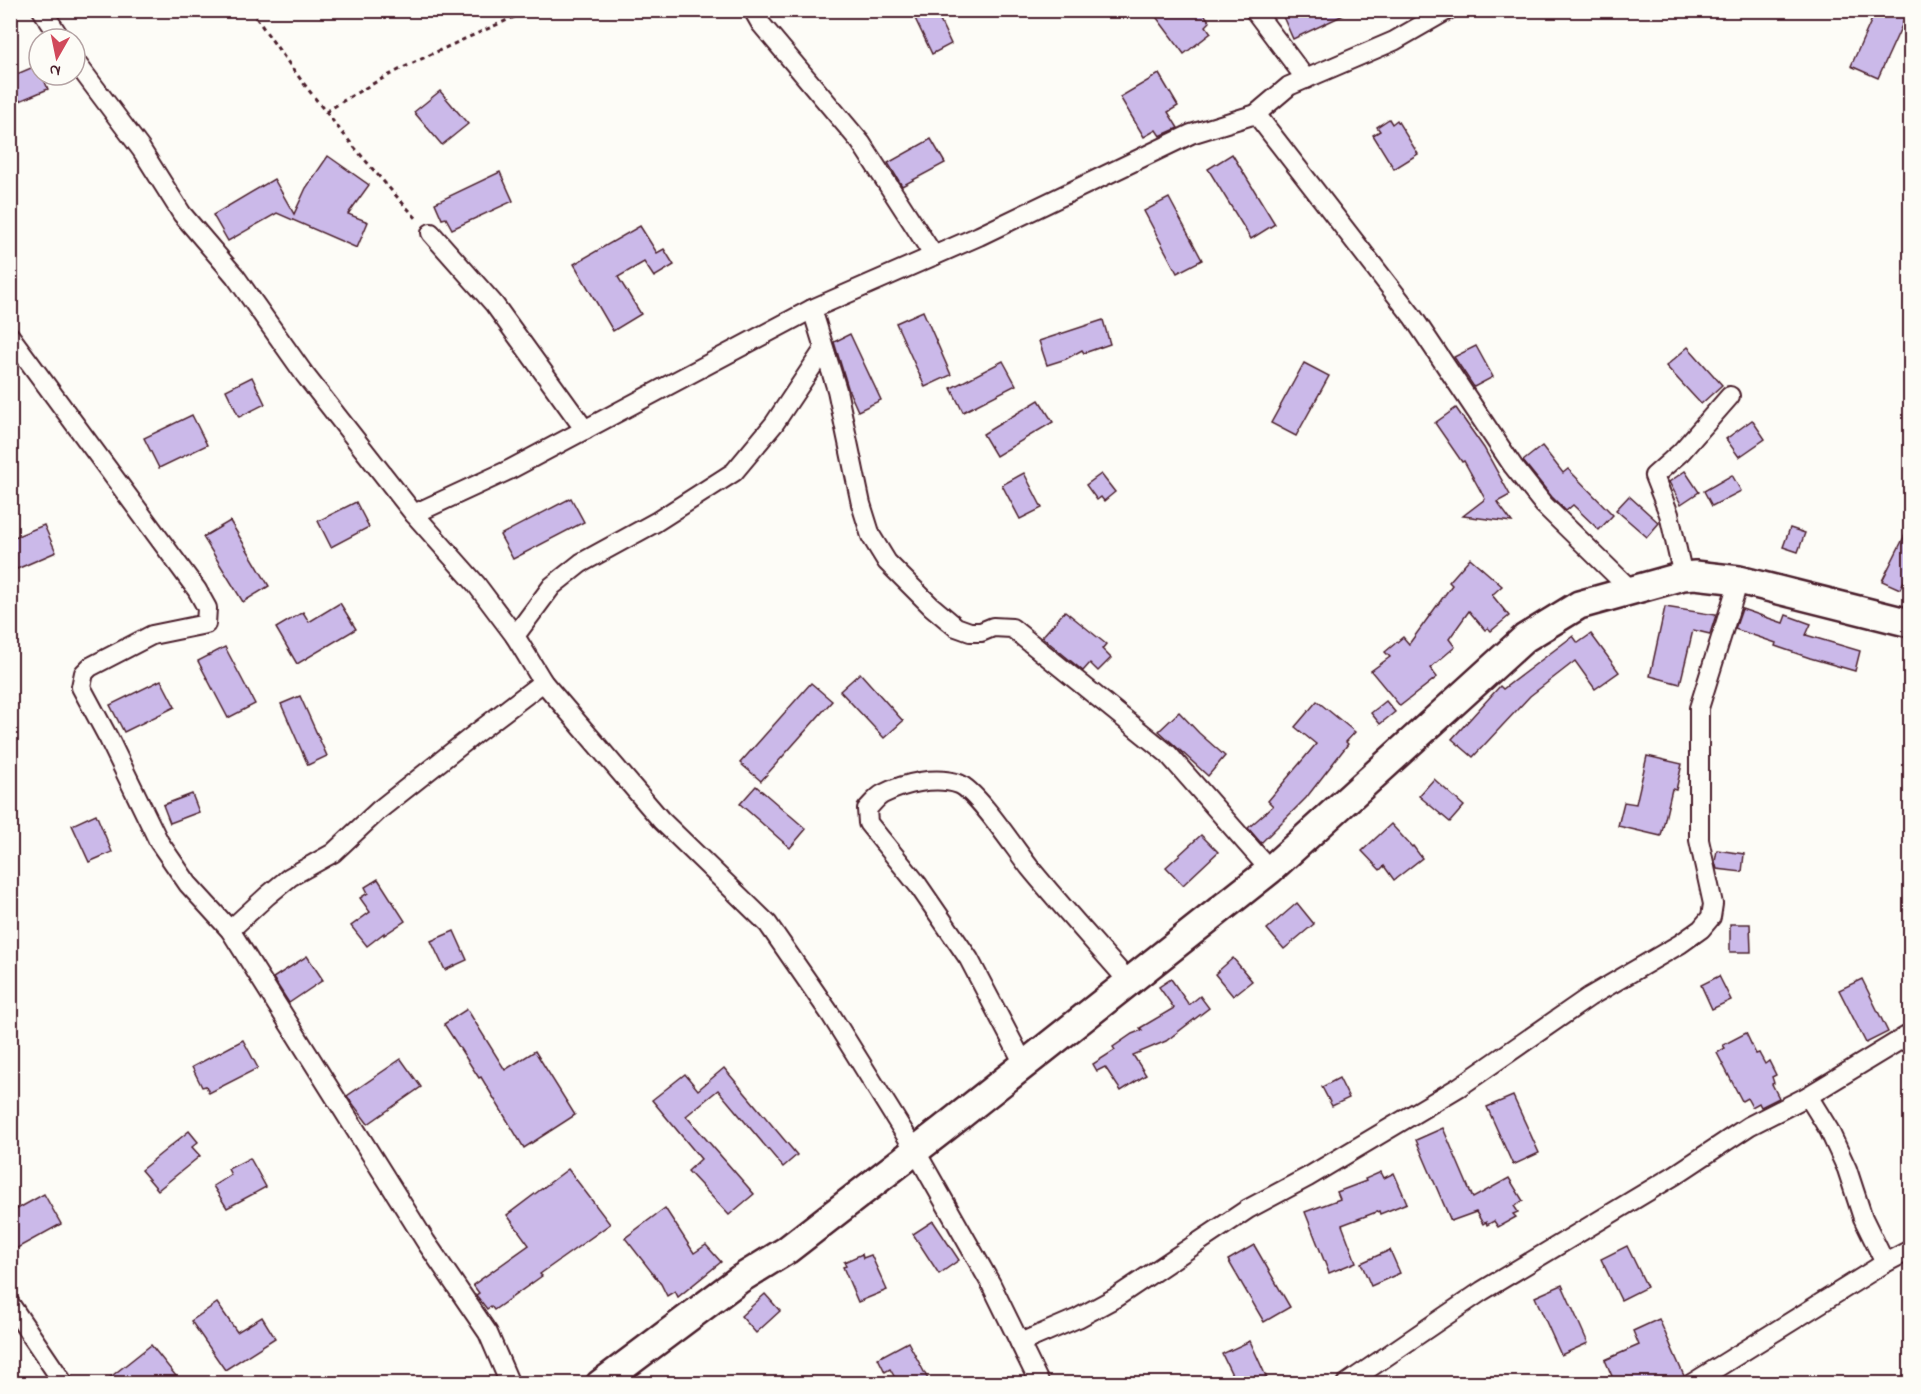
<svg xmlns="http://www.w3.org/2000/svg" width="1921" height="1394" viewBox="0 0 1921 1394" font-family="'Indie Flower',sans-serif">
<rect width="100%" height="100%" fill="#fdfcf7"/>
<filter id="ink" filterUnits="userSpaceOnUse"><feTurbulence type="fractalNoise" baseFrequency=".0167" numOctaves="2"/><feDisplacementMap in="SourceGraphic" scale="12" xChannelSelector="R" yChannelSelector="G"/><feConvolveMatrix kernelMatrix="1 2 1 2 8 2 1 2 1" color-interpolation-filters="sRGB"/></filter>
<g filter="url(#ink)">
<g fill="#cbb9e9" stroke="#4a1f2b" stroke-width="1.5">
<polygon points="911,10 935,10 951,44 932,54"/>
<polygon points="1151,10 1201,10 1210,22 1206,26 1211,33 1184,54"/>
<polygon points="1280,10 1354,10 1293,39"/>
<polygon points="1876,10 1909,10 1878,78 1851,66"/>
<polygon points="38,65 39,75 42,75 48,89 10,105 10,77"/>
<polygon points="1159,74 1178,106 1168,112 1178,128 1160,136 1156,130 1144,137 1120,97"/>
<polygon points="440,91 468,124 442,145 414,112"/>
<polygon points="1389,119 1392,124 1397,120 1418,154 1394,169 1373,135 1380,131 1377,127"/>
<polygon points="931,139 945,163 902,186 888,163"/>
<polygon points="1232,154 1275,224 1251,239 1208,169"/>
<polygon points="328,156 369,185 348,214 368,222 357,248 277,213 228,241 213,215 274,179 294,214 306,188"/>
<polygon points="500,172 513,201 452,229 446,218 442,219 435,203"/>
<polygon points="1169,198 1202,260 1177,273 1144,211"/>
<polygon points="640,226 657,253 664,249 674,265 654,277 644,262 618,277 641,314 613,331 574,264"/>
<polygon points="923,311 951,375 925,387 896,323"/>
<polygon points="1103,320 1110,344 1084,353 1082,350 1066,359 1047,365 1039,341"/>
<polygon points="850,334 881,400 858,411 849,391 834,342"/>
<polygon points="1476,346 1493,377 1474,387 1454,357"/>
<polygon points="1688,347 1722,385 1701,404 1666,366"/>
<polygon points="1003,361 1016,385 963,412 951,388"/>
<polygon points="1304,363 1329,376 1296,436 1271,423"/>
<polygon points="252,377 265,404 239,417 226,390"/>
<polygon points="1039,400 1053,422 996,456 983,434"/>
<polygon points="1456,408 1484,448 1510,495 1497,502 1512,522 1463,516 1485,499 1464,461 1462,462 1435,423"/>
<polygon points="192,415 207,445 159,468 144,438"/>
<polygon points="1752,420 1765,439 1739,457 1726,439"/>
<polygon points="1542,446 1563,473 1568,469 1613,515 1599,530 1573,505 1566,511 1552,497 1523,461"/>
<polygon points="1685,471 1699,492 1681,504 1669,482"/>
<polygon points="1024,473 1042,508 1020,519 1002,485"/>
<polygon points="1101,474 1115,492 1104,501 1101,497 1097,500 1086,485"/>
<polygon points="1732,475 1741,491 1712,506 1704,491"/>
<polygon points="1629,496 1659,523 1647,537 1616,510"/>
<polygon points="571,498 584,522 513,559 500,535"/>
<polygon points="356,502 369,527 331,547 318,521"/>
<polygon points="230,521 269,586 243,602 203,537"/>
<polygon points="1911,523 1911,568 1900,589 1882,581"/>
<polygon points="44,525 56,552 10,572 10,539"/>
<polygon points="1790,528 1805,533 1798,552 1783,547"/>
<polygon points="1470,558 1502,586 1492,595 1509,616 1491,631 1488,628 1485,630 1469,611 1449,639 1455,647 1430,668 1437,677 1400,706 1371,671 1390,657 1385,652 1403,637 1409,644 1452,585 1449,582"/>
<polygon points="340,603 356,629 297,664 276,628 303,612 309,622"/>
<polygon points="1665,607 1716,615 1710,634 1693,630 1680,684 1650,676"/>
<polygon points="1742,609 1783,623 1786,615 1811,624 1806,635 1860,651 1855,671 1810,658 1775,646 1776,643 1735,629"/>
<polygon points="1065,611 1106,644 1102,649 1111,658 1098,671 1090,663 1083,671 1042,637"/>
<polygon points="1591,634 1619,672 1595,689 1575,661 1530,696 1473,757 1452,739 1500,686 1503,689 1573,636 1578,643"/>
<polygon points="225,647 255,704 228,718 198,661"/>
<polygon points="860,673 903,721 884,738 840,691"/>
<polygon points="161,680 175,707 124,732 110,705"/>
<polygon points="811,683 832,701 761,781 740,763"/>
<polygon points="300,696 327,756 308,765 281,704"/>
<polygon points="1317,701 1355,732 1346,742 1348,744 1306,798 1261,843 1248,828 1273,806 1268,801 1316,744 1295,727"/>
<polygon points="1386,701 1395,712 1380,724 1371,713"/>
<polygon points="1179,712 1199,733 1225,756 1208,776 1159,731"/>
<polygon points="1647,756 1682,764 1676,790 1672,789 1661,836 1618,826 1624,802 1636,804"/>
<polygon points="1434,779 1464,806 1450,822 1419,796"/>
<polygon points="756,786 806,829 790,848 740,804"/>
<polygon points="192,794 199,812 170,823 163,805"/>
<polygon points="96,814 112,852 89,862 72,825"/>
<polygon points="1391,824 1412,847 1413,846 1422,858 1394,880 1384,866 1380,870 1362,851"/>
<polygon points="1201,835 1218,852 1183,885 1166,867"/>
<polygon points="1717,850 1744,854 1742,872 1717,869 1715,862"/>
<polygon points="378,879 405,921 384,935 384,933 367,946 351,926 370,912 360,898 368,893 365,887"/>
<polygon points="1297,903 1314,924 1284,949 1267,929"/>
<polygon points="1730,924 1750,924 1751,952 1730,952"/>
<polygon points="454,931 467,960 445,970 431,941"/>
<polygon points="307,956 323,980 289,1003 273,978"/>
<polygon points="1233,958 1252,981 1233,996 1215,974"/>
<polygon points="1719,976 1731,1000 1712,1009 1701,985"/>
<polygon points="1171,979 1189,1005 1200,996 1209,1008 1166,1041 1133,1055 1146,1075 1121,1091 1105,1067 1097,1071 1093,1064 1115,1050 1113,1047 1132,1034 1142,1030 1140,1028 1174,1008 1159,987"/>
<polygon points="1862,979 1888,1032 1866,1043 1839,990"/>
<polygon points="467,1009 505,1070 535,1051 575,1115 524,1148 481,1077 479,1078 444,1024"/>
<polygon points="1746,1033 1756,1054 1759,1053 1765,1064 1769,1061 1776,1075 1772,1077 1774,1083 1772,1084 1779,1098 1761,1107 1759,1103 1752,1107 1747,1098 1742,1101 1717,1053 1725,1048 1723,1045"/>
<polygon points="243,1040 258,1068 209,1093 206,1086 202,1087 192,1067"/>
<polygon points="401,1059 421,1087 368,1124 347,1096"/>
<polygon points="724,1068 797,1155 783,1167 718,1090 686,1116 754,1194 729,1215 688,1171 701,1159 652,1100 685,1074 698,1090"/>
<polygon points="1339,1078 1349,1098 1332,1106 1322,1087"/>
<polygon points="1513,1096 1539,1153 1513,1165 1487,1107"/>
<polygon points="1443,1128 1473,1198 1509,1178 1523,1201 1514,1206 1518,1212 1513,1214 1516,1217 1498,1227 1494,1221 1487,1225 1486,1222 1483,1224 1476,1212 1451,1221 1416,1140"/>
<polygon points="189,1131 198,1142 192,1147 200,1156 158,1190 141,1170"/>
<polygon points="250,1158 266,1187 227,1208 213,1186 231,1175 228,1169"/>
<polygon points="568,1169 610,1224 540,1274 542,1276 494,1310 491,1306 487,1309 476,1295 479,1293 473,1285 529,1245 507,1215"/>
<polygon points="1381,1172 1384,1178 1394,1173 1407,1203 1380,1214 1379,1211 1342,1225 1356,1262 1329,1273 1305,1212 1340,1199 1337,1192 1366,1181 1365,1179"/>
<polygon points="44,1194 61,1224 10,1252 10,1213"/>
<polygon points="665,1208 694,1253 706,1245 721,1262 678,1297 675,1291 667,1296 661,1284 625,1238"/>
<polygon points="933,1221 959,1260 939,1274 913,1234"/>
<polygon points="1254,1245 1290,1307 1264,1322 1228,1260"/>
<polygon points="1627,1246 1647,1287 1621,1300 1601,1259"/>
<polygon points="1390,1250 1400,1273 1371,1286 1361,1263"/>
<polygon points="862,1254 863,1258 871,1255 887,1290 858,1302 843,1267 846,1266 844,1262"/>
<polygon points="1562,1285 1588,1343 1561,1355 1535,1297"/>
<polygon points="765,1294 780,1311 756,1333 741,1316"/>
<polygon points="217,1303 237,1332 262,1317 275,1338 225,1370 191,1321"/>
<polygon points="1659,1319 1684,1376 1680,1382 1615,1383 1605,1360 1639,1345 1633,1331"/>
<polygon points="1250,1341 1269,1383 1236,1383 1222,1354"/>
<polygon points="908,1342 930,1383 898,1383 890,1369 885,1372 878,1358"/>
<polygon points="151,1345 176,1376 166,1383 103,1383"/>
</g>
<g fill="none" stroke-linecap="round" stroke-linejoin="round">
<g stroke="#4a1f2b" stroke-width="22">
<g id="street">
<polyline points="42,10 61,39"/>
<polyline points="753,10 761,24 861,143 934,256"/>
<polyline points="1254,10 1306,79"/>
<polyline points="75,61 141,149 182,214 235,276 305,375 414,514 476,584 515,636 543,682 661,820 768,924 831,1015 915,1150 991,1284 1040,1384"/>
<polyline points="1256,114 1413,317 1513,466 1544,505 1632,591"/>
<polyline points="431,233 494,304 585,430"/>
<polyline points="812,309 837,390 861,504 871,536 887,562 931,606 956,627 970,632 981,632 993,627 1012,628 1168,754 1270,870"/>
<polyline points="10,336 197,590 207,608 206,624 152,635 90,667 84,673 81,687 109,739 159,842 188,884 230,930 426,1242 488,1333 510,1384"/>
<polyline points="414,514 509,470 812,309 979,236 1191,134 1256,114 1289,86 1394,41 1448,10"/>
<polyline points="1683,576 1669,514 1654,476 1681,452 1730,396"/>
<polyline points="515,636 552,586 581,563 656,522 734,472 774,424 824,349"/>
<polyline points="230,930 267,896 290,877 333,853 379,810 475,734 543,682"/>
<path d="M1024 1064 969 959 918 885 868 823 867 809C872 804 877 797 883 794 905 783 936 776 959 784 978 792 1015 849 1030 868 1062 907 1096 944 1129 982"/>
<polyline points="1808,1096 1910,1034"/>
<polyline points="10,1304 64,1384"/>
<polyline points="1020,1343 1078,1318 1115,1298 1248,1209 1308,1177 1459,1087 1589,997 1680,944 1701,929 1711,917 1713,904 1699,840 1699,708 1739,580"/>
<polyline points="1346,1384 1482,1291 1675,1175 1749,1126 1808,1096 1829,1130 1847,1169 1863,1218 1885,1263"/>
<polyline points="1691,1384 1885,1263 1910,1250"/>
</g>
</g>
<g stroke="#4a1f2b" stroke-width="32">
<polyline id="secondary" points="600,1384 740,1279 787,1250 942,1130 1270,870 1525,638 1579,605 1683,576 1695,575 1739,580 1910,623"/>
</g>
<g stroke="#4a1f2b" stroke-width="3" stroke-dasharray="4.5 4.5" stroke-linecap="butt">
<path d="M251 10C302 85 358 155 419 221"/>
<path d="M326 112C389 70 461 41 530 10"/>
</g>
<use href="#street" stroke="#fdfcf7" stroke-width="18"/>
<use href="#secondary" stroke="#fdfcf7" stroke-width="27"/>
</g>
</g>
<rect width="1921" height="1394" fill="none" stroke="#fdfcf7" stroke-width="36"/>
<rect x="18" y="18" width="1885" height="1358" fill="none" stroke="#4a1f2b" stroke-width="2" filter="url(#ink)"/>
<g transform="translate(57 57) rotate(189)"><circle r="28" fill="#fdfcf7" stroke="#b5a4a5" stroke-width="1.5"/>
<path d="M0-4.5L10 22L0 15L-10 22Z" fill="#d1495b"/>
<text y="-9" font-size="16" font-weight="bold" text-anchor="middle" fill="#4a1f2b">N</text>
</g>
</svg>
